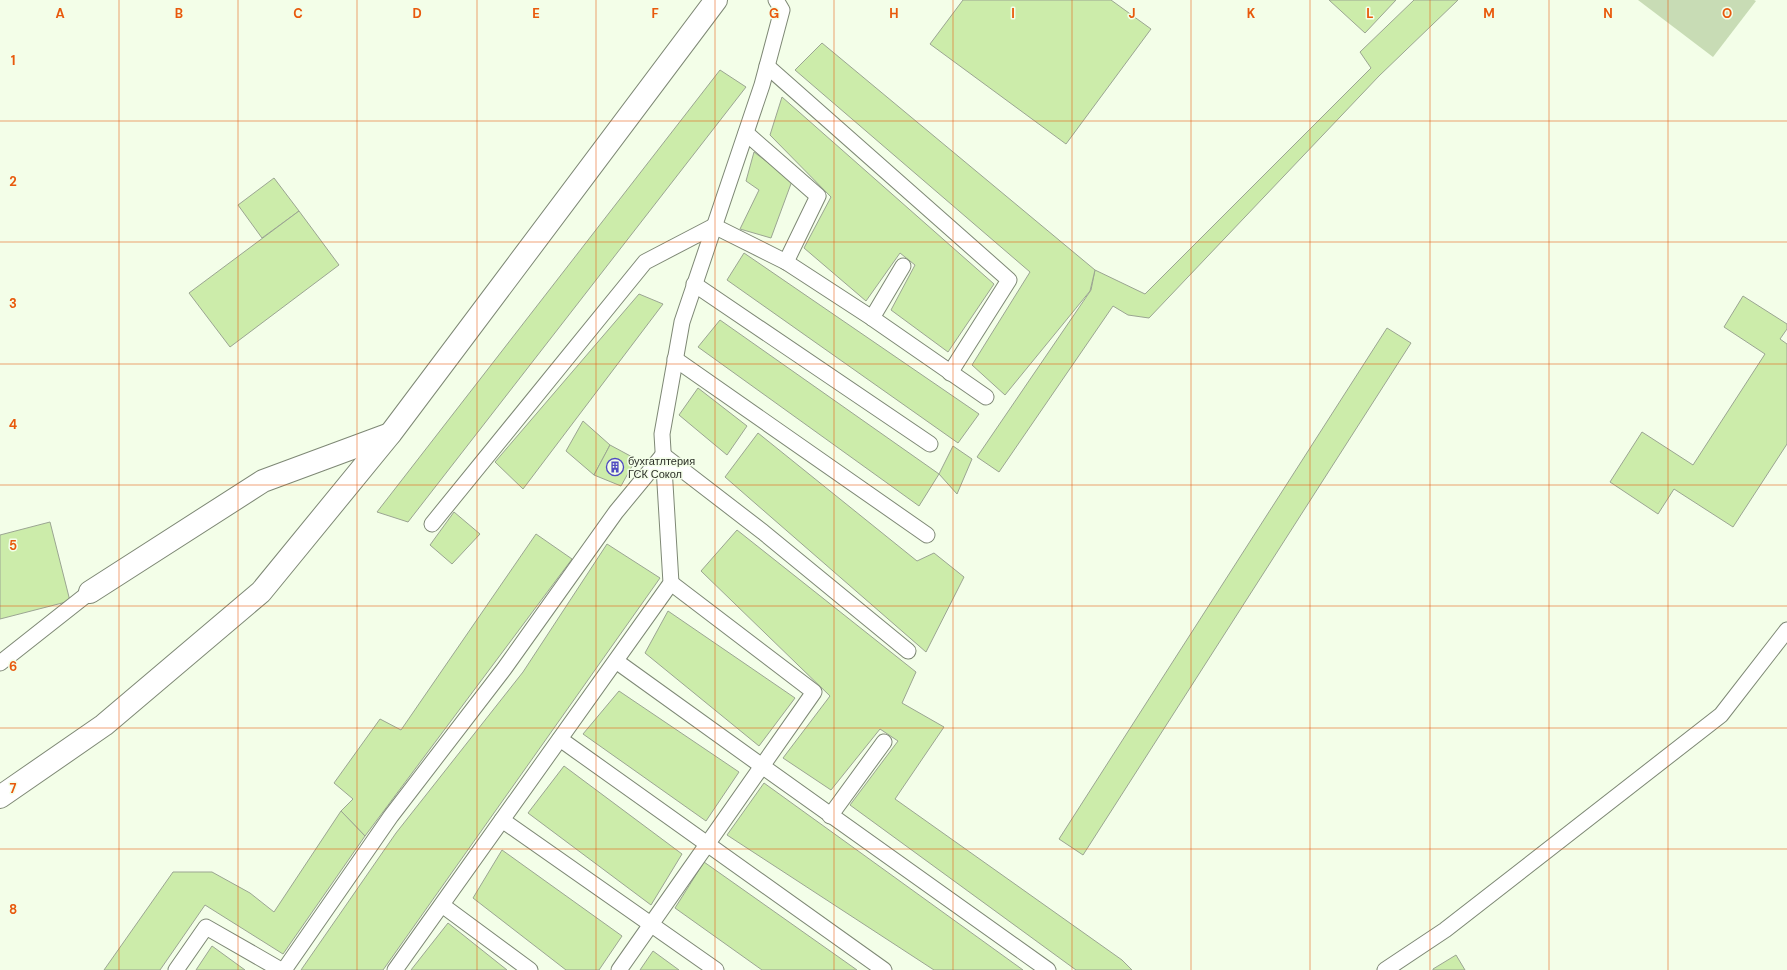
<svg xmlns="http://www.w3.org/2000/svg" width="1787" height="970" viewBox="0 0 1787 970" font-family="'DM Sans',sans-serif">
<rect width="100%" height="100%" fill="#f3fee8"/>
<polygon fill="#c8dcb5" points="1638,0 1754,0 1756,1 1713,57"/>
<g fill="#ccecaa" stroke="#9ba592">
<polygon points="963,0 1111,0 1151,29 1066,144 930,44"/>
<polygon points="1329,0 1396,0 1365,33"/>
<polygon points="1414,0 1458,0 1379,76 1149,318 1128,315 1113,306 999,472 977,457 1091,290 1095,270 1145,294 1371,68 1360,52"/>
<polygon points="822,43 1095,270 1090,291 1005,395 972,365 1030,272 795,70"/>
<polygon points="720,70 746,87 408,522 377,512"/>
<polygon points="782,97 994,284 948,352 891,310 915,265 900,253 866,301 804,248 831,197 770,135"/>
<polygon points="754,152 792,181 771,238 740,229 759,190 746,181"/>
<polygon points="274,178 299,211 262,238 238,205"/>
<polygon points="299,211 339,265 230,347 189,293"/>
<polygon points="744,253 979,414 958,443 727,280"/>
<polygon points="639,294 663,304 523,489 495,462"/>
<polygon points="1743,296 1787,324 1787,329 1780,339 1787,344 1787,444 1733,527 1674,489 1658,514 1610,482 1642,432 1693,465 1765,354 1724,327"/>
<polygon points="720,320 939,474 919,506 698,347"/>
<polygon points="1387,328 1411,343 1083,855 1059,839"/>
<polygon points="698,388 747,426 727,455 679,415"/>
<polygon points="583,421 610,445 594,475 566,451"/>
<polygon points="758,433 917,561 934,553 964,577 926,652 725,477"/>
<polygon points="610,445 636,459 621,486 594,475"/>
<polygon points="953,446 972,459 957,494 939,474"/>
<polygon points="454,512 480,534 452,564 430,545"/>
<polygon points="50,522 70,601 0,619 0,535"/>
<polygon points="737,530 916,672 902,703 944,727 895,799 1122,960 1132,970 1076,970 850,805 898,741 880,729 831,790 783,758 830,696 701,571"/>
<polygon points="536,534 572,559 365,836 341,811 353,799 334,783 380,719 401,730"/>
<polygon points="607,544 660,578 383,970 301,970 396,833 523,672"/>
<polygon points="668,611 795,698 759,746 645,653"/>
<polygon points="619,691 739,772 706,821 583,734"/>
<polygon points="564,766 682,854 651,905 528,813"/>
<polygon points="764,783 1023,970 934,970 727,835"/>
<polygon points="341,811 365,836 283,954 205,905 160,970 104,970 173,872 212,872 250,893 274,912"/>
<polygon points="502,850 622,936 599,970 566,970 473,898"/>
<polygon points="704,862 857,970 762,970 675,908"/>
<polygon points="448,923 507,970 411,970"/>
<polygon points="212,946 245,970 196,970"/>
<polygon points="653,951 679,970 640,970"/>
<polygon points="1456,955 1465,970 1433,970 1433,969"/>
</g>
<g fill="none" stroke-linecap="round" stroke-linejoin="round">
<g stroke="#7e8875" stroke-width="17">
<g id="service">
<polyline points="767,66 1009,280 950,373"/>
<polyline points="746,133 818,196 786,262"/>
<polyline points="694,284 930,444"/>
<polyline points="872,318 903,266"/>
<polyline points="675,359 927,535"/>
<polyline points="432,524 645,262 714,226 786,262 872,318 986,397"/>
<polyline points="616,661 762,766 1048,970"/>
<polyline points="0,663 90,592"/>
<polyline points="560,739 884,970"/>
<polyline points="830,816 884,742"/>
<polyline points="502,820 716,970"/>
<polyline points="442,905 530,970"/>
<polyline points="176,970 206,927 281,970"/>
<polyline points="284,970 391,816 504,669 616,512 663,455 763,532 908,651"/>
<polyline points="395,970 671,583 662,434 682,322 762,85 782,10 776,0"/>
<polyline points="619,970 814,692 671,583"/>
<polyline points="1385,970 1445,930 1721,715 1787,630"/>
</g>
</g>
<g stroke="#7e8875" stroke-width="24">
<g id="minor">
<polyline points="90,592 263,481 390,434"/>
<polyline points="0,797 104,725 261,592 391,433 716,0"/>
</g>
</g>
<use href="#service" stroke="#fff" stroke-width="15"/>
<use href="#minor" stroke="#fff" stroke-width="22"/>
</g>
<path fill="none" stroke="#e8590c" stroke-width="1" stroke-opacity="0.55" d="M119 0V970M238 0V970M357 0V970M477 0V970M596 0V970M715 0V970M834 0V970M953 0V970M1072 0V970M1191 0V970M1310 0V970M1430 0V970M1549 0V970M1668 0V970M0 121H1787M0 242H1787M0 364H1787M0 485H1787M0 606H1787M0 728H1787M0 849H1787"/>
<defs>
<g id="building-ring" transform="scale(0.9)"><circle r="9.5" fill="#f3fee8" stroke="#4f4ac1" stroke-width="1.5"/><path d="M-4-6H4V6H1V3H-1V6H-4ZM-2.5-4.3h1.7v1.8h-1.7ZM.8-4.3h1.7v1.8H.8ZM-2.5-1h1.7V.8h-1.7ZM.8-1h1.7V.8H.8Z" fill="#4f4ac1"/></g>
</defs>
<g fill-rule="evenodd">
<use href="#building-ring" x="615" y="467"/>
</g>
<g text-anchor="middle" dominant-baseline="central" stroke-width="3" stroke-linejoin="round" paint-order="stroke">
<g font-size="11" fill="#2c3028" stroke="#f3fee8" text-anchor="start">
<text x="628" y="461">бухгатлтерия<tspan x="628" dy="13">ГСК Сокол</tspan></text>
</g>
</g>
<g font-size="13" text-anchor="middle" font-weight="bold" fill="#e8590c" stroke="#f3fee8" stroke-width="3" stroke-linejoin="round" paint-order="stroke">
<text x="60" y="18">A</text>
<text x="179" y="18">B</text>
<text x="298" y="18">C</text>
<text x="417" y="18">D</text>
<text x="536" y="18">E</text>
<text x="655" y="18">F</text>
<text x="774" y="18">G</text>
<text x="894" y="18">H</text>
<text x="1013" y="18">I</text>
<text x="1132" y="18">J</text>
<text x="1251" y="18">K</text>
<text x="1370" y="18">L</text>
<text x="1489" y="18">M</text>
<text x="1608" y="18">N</text>
<text x="1727" y="18">O</text>
<text x="13" y="65">1</text>
<text x="13" y="186">2</text>
<text x="13" y="308">3</text>
<text x="13" y="429">4</text>
<text x="13" y="550">5</text>
<text x="13" y="671">6</text>
<text x="13" y="793">7</text>
<text x="13" y="914">8</text>
</g>
</svg>
